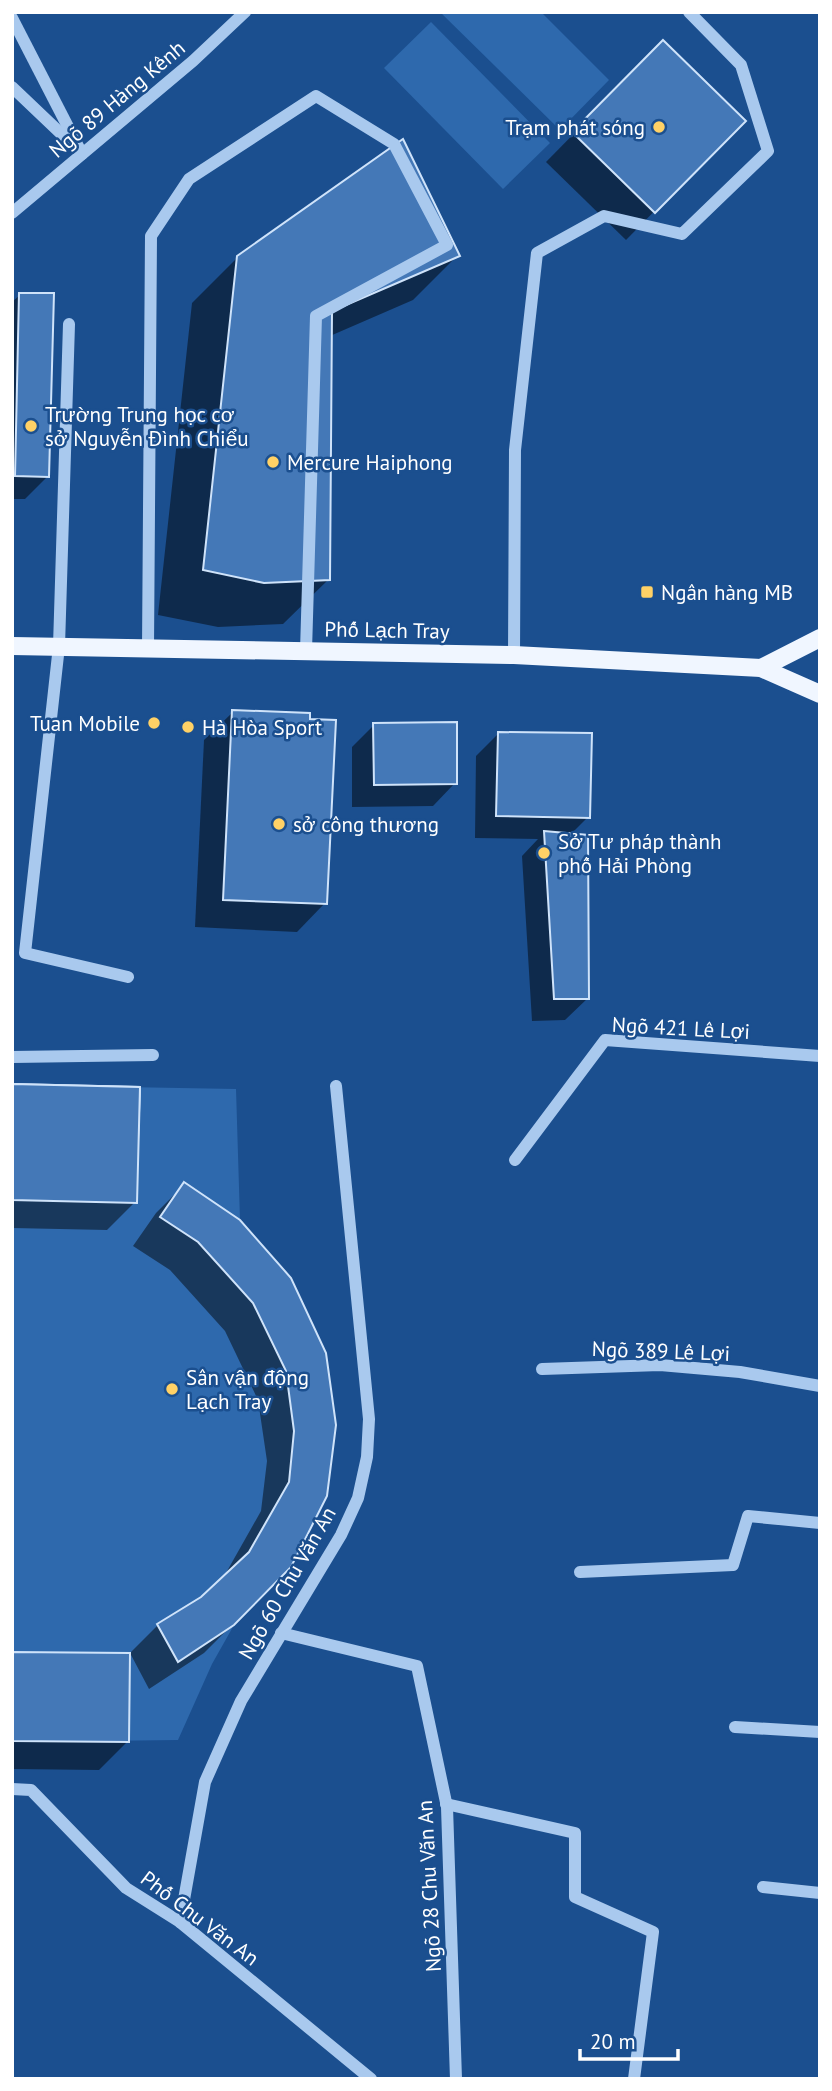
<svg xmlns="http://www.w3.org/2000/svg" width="832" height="2091" viewBox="0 0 832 2091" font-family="'PT Sans',sans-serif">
<rect width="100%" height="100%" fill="#1b4f8f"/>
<g fill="#2e69ad">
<polygon points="440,12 541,12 609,80 560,130"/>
<polygon points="431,22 550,143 503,189 384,68"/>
<polygon points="12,1085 236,1089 240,1220 291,1278 326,1353 336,1425 327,1496 291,1567 234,1625 212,1664 178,1740 12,1742"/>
</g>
<g fill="#0007">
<polygon points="663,43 743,121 626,240 546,162"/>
<polygon points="458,255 413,300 330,336 329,579 283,624 218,627 158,615 192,303 238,257"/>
<polygon points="20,295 48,476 25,499 12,499 12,302"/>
<polygon points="233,712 325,903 297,932 195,927 204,740"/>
<polygon points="374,725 455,783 433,806 352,807 352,747"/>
<polygon points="499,733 588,817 570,835 588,998 565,1020 532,1021 522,856 538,839 475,838 476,756"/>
<polygon points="12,1085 135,1202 107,1230 12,1228"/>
<polygon points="185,1184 334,1425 233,1624 204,1653 149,1689 130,1653 158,1625 202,1599 222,1580 261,1511 267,1461 258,1400 225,1331 170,1270 133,1246 156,1213"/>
<polygon points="12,1654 127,1742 99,1770 12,1769"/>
</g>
<g fill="#4478b7" stroke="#cfe3fa" stroke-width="2">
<polygon points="663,40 746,121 655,213 572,132"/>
<polygon points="403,139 460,256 332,311 330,580 264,583 203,570 237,256"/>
<polygon points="19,293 54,293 49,477 15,476"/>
<polygon points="232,710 310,713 310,719 336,720 327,904 223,900"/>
<polygon points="457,722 457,784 374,785 373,723"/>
<polygon points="498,732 592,733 590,818 496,816"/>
<polygon points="544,831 588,835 589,999 554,999"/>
<polygon points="12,1084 140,1087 138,1139 12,1136"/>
<polygon points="12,1084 140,1087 137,1203 12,1200"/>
<polygon points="184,1182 240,1220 291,1278 326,1353 336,1425 327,1496 291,1567 234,1625 178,1662 157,1624 201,1597 249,1552 289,1482 294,1431 286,1371 253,1303 198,1242 160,1217"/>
<polygon points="12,1652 130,1653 129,1742 12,1741"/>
</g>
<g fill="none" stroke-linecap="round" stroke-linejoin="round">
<g stroke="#a9c9ee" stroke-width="12">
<polyline points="12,18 82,154"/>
<polyline points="12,87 74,146"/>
<polyline points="12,213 193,61 245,12"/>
<polyline points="69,324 59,646 25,953 128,977"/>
<polyline points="148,648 151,236 189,179 316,96 394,144 447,245 316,316 306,651"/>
<polyline points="514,655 515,450 537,253 604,216 682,234 768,151 741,65 689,12"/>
<polyline points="12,1057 153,1055"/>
<polyline points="515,1160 605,1040 820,1056"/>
<polyline points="542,1369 660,1365 740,1372 820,1386"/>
<polyline points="580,1572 733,1565 748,1516 820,1523"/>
<polyline points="281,1633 417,1666 447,1807 456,2079"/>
<polyline points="735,1727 820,1732"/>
<polyline points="12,1789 31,1790 126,1888 180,1922 371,2079"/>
<polyline points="446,1804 575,1833 575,1897 653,1932 634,2079"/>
<polyline points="763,1887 820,1893"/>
<polyline points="180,1922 205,1782 241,1701 341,1535 358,1498 367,1457 369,1419 336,1086"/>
</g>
<g stroke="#f0f6ff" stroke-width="18">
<polyline points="12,646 514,655 761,668 820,694"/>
<polyline points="761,668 820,638"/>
</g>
</g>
<g fill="#ffd166" stroke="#1b4f8f" stroke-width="2.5">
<circle cx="659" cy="127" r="7"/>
<circle cx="31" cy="426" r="7"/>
<circle cx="273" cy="462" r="7"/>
<rect x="640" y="585" width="14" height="14" rx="3.5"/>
<circle cx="154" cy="723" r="7"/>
<circle cx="188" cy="727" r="7"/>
<circle cx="279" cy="824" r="7"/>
<circle cx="544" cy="853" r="7"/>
<circle cx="172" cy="1389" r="7"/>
</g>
<g text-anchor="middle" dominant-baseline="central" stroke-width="5" stroke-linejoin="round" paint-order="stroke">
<g font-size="21" fill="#fff" stroke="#1b4f8f">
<text transform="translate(117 99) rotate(-40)">Ngõ 89 Hàng Kênh</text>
<text transform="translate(387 630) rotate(1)">Phố Lạch Tray</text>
<text transform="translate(681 1028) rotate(3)">Ngõ 421 Lê Lợi</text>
<text transform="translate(661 1351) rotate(2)">Ngõ 389 Lê Lợi</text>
<text transform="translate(287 1583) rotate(-60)">Ngõ 60 Chu Văn An</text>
<text transform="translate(429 1886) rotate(-93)">Ngõ 28 Chu Văn An</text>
<text transform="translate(200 1918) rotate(37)">Phố Chu Văn An</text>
</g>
<g font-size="21" fill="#fff" stroke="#1b4f8f" text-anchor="start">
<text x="645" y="127" text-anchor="end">Trạm phát sóng</text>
<text x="45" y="414">Trường Trung học cơ<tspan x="45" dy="24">sở Nguyễn Đình Chiểu</tspan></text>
<text x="287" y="462">Mercure Haiphong</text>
<text x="661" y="592">Ngân hàng MB</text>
<text x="140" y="723" text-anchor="end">Tuan Mobile</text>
<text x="202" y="727">Hà Hòa Sport</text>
<text x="293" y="824">sở công thương</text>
<text x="558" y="841">Sở Tư pháp thành<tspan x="558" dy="24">phố Hải Phòng</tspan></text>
<text x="186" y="1377">Sân vận động<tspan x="186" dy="24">Lạch Tray</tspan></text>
</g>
</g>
<rect width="832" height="2091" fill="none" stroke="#ffffff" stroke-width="28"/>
<path d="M580 2049v10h98v-10" fill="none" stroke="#ffffff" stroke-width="3.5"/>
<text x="590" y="2049" font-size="21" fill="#ffffff" stroke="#1b4f8f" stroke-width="5" paint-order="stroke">20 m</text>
</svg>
